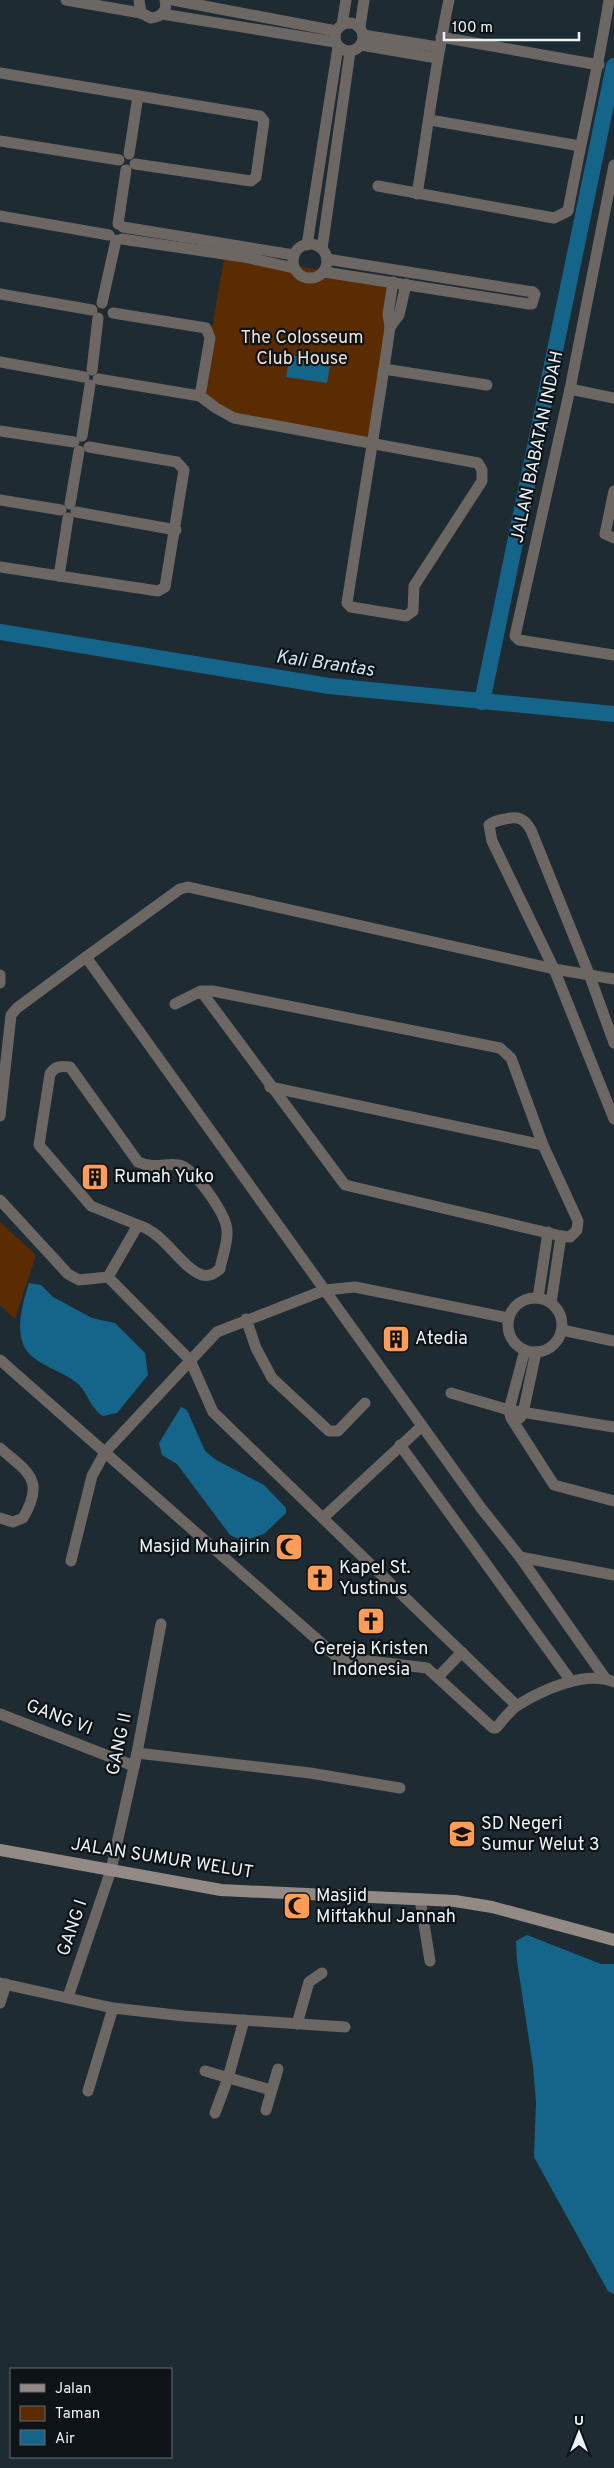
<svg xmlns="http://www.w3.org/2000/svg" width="614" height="2468" viewBox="0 0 614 2468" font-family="Overpass,sans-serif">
<rect width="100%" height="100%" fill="#1f2b32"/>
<g fill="#5b2b02">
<polygon points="225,254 393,282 371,444 234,418 200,396"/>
<polygon points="0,1222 36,1255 15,1319 0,1305"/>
</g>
<g fill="#15658b">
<polygon points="290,355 331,361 327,383 286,377"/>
<path d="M29 1283 41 1285 53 1297 92 1318 115 1323 145 1353 148 1375 117 1413 103 1416C89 1407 88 1392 77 1383 65 1373 47 1368 34 1358 11 1341 22 1305 29 1283Z"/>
<polygon points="181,1407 187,1410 205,1451 216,1460 264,1485 286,1508 286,1513 264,1534 243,1541 230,1535 177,1464 162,1455 159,1443"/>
<polygon points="527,1935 601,1964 614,1964 614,2294 608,2291 534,2157 536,2102 533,2066 517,1961 516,1941"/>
</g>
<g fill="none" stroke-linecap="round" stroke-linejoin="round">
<g stroke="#15658b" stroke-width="16">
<polyline points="0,632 329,686 614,714"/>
<polyline points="482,702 614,66"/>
</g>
<g stroke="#6d6764" stroke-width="11">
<polyline points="66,0 141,13"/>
<path d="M139 0 141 13 151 18C161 17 168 11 165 0"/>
<polyline points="173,0 336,31"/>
<polyline points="162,14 335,42"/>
<circle cx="349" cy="37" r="14"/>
<polyline points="342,25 346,0"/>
<polyline points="360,27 364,0"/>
<polyline points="363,35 438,47"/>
<polyline points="441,37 599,65"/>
<polyline points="361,45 437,58"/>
<polyline points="0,73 260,116 264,121 256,177 251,181 135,164"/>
<polyline points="430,120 580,146"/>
<polyline points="0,141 119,160"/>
<polyline points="129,154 138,96"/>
<polyline points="614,165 570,389 515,636 519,640 614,655"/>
<path d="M378 186 554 218 568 211C581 140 598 71 609 0"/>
<path d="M417 194C428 129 435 64 449 0"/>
<polyline points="0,216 109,235"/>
<polyline points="118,224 126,170"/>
<polyline points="123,227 294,255"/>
<polyline points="122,239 244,257 294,268"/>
<circle cx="310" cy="261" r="17"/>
<polyline points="307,245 338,47"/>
<polyline points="322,249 350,52"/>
<polyline points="324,272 529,304 532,304 535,294 533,292 327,259"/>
<polyline points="393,282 388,314 390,327 399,315 406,284"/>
<polyline points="0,294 92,310"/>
<polyline points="102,303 116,240"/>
<polyline points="113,313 206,328 210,338 200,396"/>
<polyline points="0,362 84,377"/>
<polyline points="384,369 487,385"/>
<polyline points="92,370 98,318"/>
<path d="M98 379 200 396 216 408 234 418 478 463 482 470V481L414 586 413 611 406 616 351 607 347 603C361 511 377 419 390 327"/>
<polyline points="570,389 614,398"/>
<polyline points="0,431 74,442"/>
<polyline points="82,436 90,385"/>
<polyline points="614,491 605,534 614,538"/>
<polyline points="0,500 61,510"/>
<polyline points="70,504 79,451"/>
<polyline points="76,512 176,530"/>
<polyline points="0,567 158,591 165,587 184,470 177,462 89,447"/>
<polyline points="59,576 68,518"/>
<polyline points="0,975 0,983"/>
<polyline points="614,979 554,969 188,887 180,889 86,957 481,1508 520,1557 614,1575"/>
<polyline points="175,1004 201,991 213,991 500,1048 511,1058 543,1145 578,1221 577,1230 570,1237 561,1236 345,1185 201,991"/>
<path d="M614 1043 589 974 531 830C524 818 518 816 505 819 499 820 494 821 489 825L492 841 554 969 614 1119"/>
<polyline points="270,1087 543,1145"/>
<polyline points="0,1116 11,1015 17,1008 86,957"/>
<path d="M0 1200 68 1274 79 1280 108 1277 138 1225C165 1233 180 1267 202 1275 210 1277 215 1273 220 1269 222 1257 228 1243 227 1231 227 1215 197 1173 182 1166 171 1161 155 1170 138 1162L70 1067C60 1066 55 1066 50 1074L39 1145 91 1206 138 1225"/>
<polyline points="108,1277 190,1360 213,1412 516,1705"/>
<polyline points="538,1298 548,1232"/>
<circle cx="535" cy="1325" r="27"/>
<polyline points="551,1303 561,1236"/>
<polyline points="246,1319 256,1348 272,1378 329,1431 338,1431 365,1403"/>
<polyline points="562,1330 614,1341"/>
<polyline points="525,1350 509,1410 511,1418 554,1485 614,1501"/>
<path d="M0 1360 337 1657 427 1668 493 1728H496C503 1720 510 1710 518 1705 542 1690 586 1670 614 1682"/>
<polyline points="451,1393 509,1410 614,1427"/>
<polyline points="520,1418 523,1413 536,1352"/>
<polyline points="400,1445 571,1681"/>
<path d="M0 1448C27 1472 46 1479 23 1518L13 1522 0 1518"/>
<polyline points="324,1517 422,1426"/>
<polyline points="520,1557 605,1678"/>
<polyline points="71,1561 92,1476 105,1452 217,1332 325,1290 355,1287 508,1318"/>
<polyline points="438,1677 462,1652"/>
<polyline points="0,1714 134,1766"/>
<polyline points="137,1753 310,1773 400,1788"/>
<polyline points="420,1899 430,1961"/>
<polyline points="0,1983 113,2008 184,2016 345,2027"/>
<polyline points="68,1997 111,1870 137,1753 161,1624"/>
<polyline points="0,2003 6,1984"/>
<polyline points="297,2024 309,1982 322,1973"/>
<polyline points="205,2071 271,2090"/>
<polyline points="88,2091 113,2008"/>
<polyline points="266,2110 278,2069"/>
<polyline points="215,2113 228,2078 244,2020"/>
</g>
<polyline stroke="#948a85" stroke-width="12" points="0,1850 221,1890 455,1901 492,1907 614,1940"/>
</g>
<defs>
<g id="building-square" transform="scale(1.4375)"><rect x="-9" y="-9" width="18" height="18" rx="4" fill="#fe9c58" stroke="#0d1316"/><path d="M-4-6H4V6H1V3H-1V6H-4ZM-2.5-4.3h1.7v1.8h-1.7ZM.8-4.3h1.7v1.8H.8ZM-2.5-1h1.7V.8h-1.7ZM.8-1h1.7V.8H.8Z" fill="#111"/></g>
<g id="mosque-square" transform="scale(1.4375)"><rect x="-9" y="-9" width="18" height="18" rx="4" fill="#fe9c58" stroke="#0d1316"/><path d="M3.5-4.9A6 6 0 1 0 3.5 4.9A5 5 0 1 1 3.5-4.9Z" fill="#111"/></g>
<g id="church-square" transform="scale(1.4375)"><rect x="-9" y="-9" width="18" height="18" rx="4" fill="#fe9c58" stroke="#0d1316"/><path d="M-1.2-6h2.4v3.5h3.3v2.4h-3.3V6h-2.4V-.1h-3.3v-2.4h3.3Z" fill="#111"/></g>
<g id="school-square" transform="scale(1.4375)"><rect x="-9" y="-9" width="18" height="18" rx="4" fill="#fe9c58" stroke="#0d1316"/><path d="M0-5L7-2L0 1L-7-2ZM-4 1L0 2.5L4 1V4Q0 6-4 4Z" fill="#111"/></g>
</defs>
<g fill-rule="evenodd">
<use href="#building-square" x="95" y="1177"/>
<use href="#building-square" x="396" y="1339"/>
<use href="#mosque-square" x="289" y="1547"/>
<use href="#church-square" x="320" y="1578"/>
<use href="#church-square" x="371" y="1621"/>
<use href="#school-square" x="462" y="1834"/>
<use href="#mosque-square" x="297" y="1906"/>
</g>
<g text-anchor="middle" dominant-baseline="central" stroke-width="4.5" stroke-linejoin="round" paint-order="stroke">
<g font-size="18" fill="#f2ddcf" stroke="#0d1316">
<text x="302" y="338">The Colosseum<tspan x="302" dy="21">Club House</tspan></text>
</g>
<g font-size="18" fill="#ecf4f8" stroke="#0d1316">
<text transform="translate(538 447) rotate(-78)">JALAN BABATAN INDAH</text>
<text transform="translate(59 1718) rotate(21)">GANG VI</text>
<text transform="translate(120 1744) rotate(-78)">GANG II</text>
<text transform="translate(162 1859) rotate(9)">JALAN SUMUR WELUT</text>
<text transform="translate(73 1928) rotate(-71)">GANG I</text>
</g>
<g font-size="18" fill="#ecf4f8" stroke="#0d1316" text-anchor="start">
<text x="114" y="1177">Rumah Yuko</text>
<text x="415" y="1339">Atedia</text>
<text x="270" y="1547" text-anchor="end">Masjid Muhajirin</text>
<text x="339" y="1568">Kapel St.<tspan x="339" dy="21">Yustinus</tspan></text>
<text x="371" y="1649" text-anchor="middle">Gereja Kristen<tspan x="371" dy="21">Indonesia</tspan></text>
<text x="481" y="1824">SD Negeri<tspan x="481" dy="21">Sumur Welut 3</tspan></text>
<text x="316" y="1896">Masjid<tspan x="316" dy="21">Miftakhul Jannah</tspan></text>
</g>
<g font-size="19" font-style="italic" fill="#cfe5f3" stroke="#0d1316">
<text transform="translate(325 664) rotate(8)">Kali Brantas</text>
</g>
</g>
<rect x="10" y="2368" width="162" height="90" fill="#0d1316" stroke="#666d70"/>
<rect x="20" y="2384" width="25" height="8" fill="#948a85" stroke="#666d70"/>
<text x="55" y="2393" font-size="15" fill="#ecf4f8">Jalan</text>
<rect x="20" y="2406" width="25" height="15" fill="#5b2b02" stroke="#666d70"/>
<text x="55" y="2418" font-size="15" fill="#ecf4f8">Taman</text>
<rect x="20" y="2430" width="25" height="15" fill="#15658b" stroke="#666d70"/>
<text x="55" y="2443" font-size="15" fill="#ecf4f8">Air</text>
<g transform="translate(579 2433)" stroke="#0d1316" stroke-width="4" paint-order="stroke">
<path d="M0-4L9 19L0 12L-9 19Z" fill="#ecf4f8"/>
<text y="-8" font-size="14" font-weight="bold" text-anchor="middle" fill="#ecf4f8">U</text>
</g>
<path d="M444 32v8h135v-8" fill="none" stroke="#ecf4f8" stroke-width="2.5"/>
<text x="452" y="32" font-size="15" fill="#ecf4f8" stroke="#0d1316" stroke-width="4" paint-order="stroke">100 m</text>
</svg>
